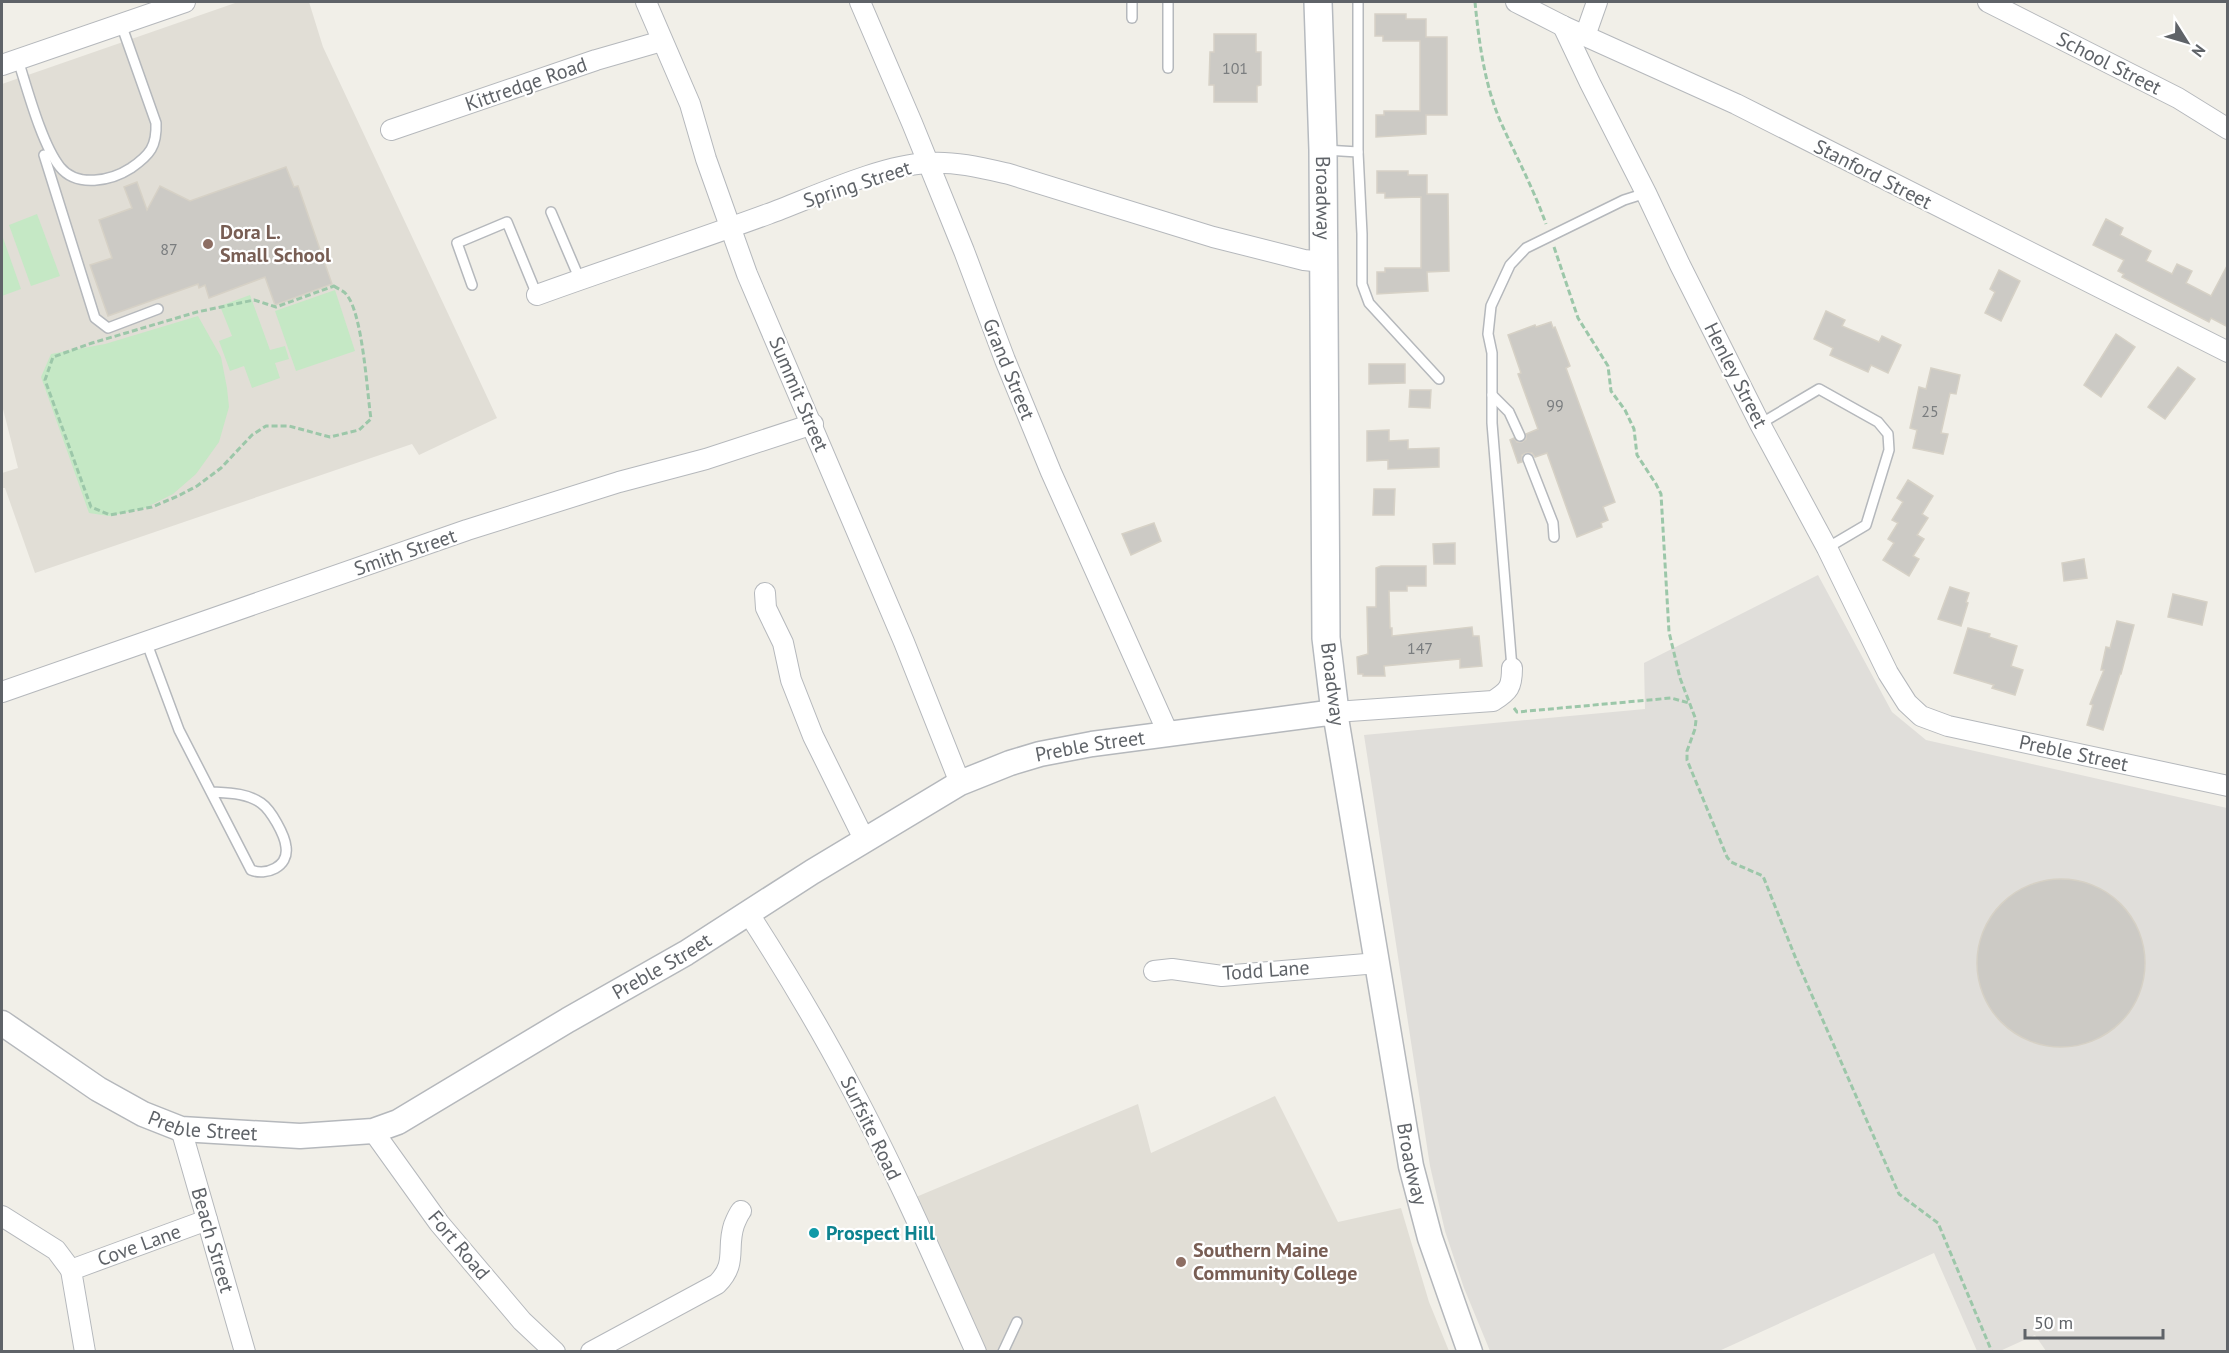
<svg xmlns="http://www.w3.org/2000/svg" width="2229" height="1353" viewBox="0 0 2229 1353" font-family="'PT Sans',sans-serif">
<rect width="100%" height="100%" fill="#f1efe8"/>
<polygon fill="#e0deda" points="1818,575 1892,712 1926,740 2227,808 2227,1351 2046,1351 2035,1335 2000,1351 1977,1351 1934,1253 1719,1351 1490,1351 1464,1288 1445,1231 1430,1166 1364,735 1645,709 1644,663"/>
<g fill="#e1ded6">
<polygon points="238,2 309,2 323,47 497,418 419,455 412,444 35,573 5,488 2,488 2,473 18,468 2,405 2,84"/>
<polygon points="1275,1096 1338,1222 1401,1208 1429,1302 1449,1351 986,1351 916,1197 1138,1104 1151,1153"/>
</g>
<g fill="#c5e8c5">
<polygon points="37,214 60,276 31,286 9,225"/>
<polygon points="2,235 21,289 2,296"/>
<polygon points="335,290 355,351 296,371 275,311"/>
<polygon points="250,295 270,350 285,346 289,359 275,363 280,378 252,388 244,366 230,371 219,341 232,336 220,306"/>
<polygon points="198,316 221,357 227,388 229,407 219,442 196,474 173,494 145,508 109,516 89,513 41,377 51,354 105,344"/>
</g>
<g fill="#cccac5" stroke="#d6d1c6" stroke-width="1.5">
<polygon points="1375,14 1406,14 1406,19 1426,19 1426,37 1447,37 1447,115 1426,115 1426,134 1376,137 1376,115 1384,115 1384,111 1420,111 1420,41 1383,41 1383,36 1375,36"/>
<polygon points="1214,34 1256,34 1256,52 1261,52 1261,85 1257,86 1257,102 1214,102 1214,85 1209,85 1210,52 1214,52"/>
<polygon points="286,167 294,187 298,186 332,284 275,305 265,277 209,298 205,285 199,288 198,284 108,316 90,265 112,258 99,220 132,208 124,187 137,182 147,210 160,186 190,201"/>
<polygon points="1377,171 1408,171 1408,175 1427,175 1427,194 1448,194 1449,271 1427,272 1428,291 1377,294 1377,272 1385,272 1385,268 1421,268 1421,197 1385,198 1385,193 1377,193"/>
<polygon points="2106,219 2123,228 2120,235 2151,251 2146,261 2172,274 2177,264 2192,271 2186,283 2211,296 2228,264 2228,327 2211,318 2209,322 2122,277 2124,274 2118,271 2124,260 2093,245"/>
<polygon points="1999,270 2020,281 2001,321 1985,313 1995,292 1990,289"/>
<polygon points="1826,311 1845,320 1842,326 1879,342 1882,336 1901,345 1888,373 1871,365 1868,372 1830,355 1833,348 1814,339"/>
<polygon points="1551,322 1553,328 1555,327 1570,366 1566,368 1615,502 1603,507 1608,520 1601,523 1602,527 1577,537 1547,453 1535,457 1532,453 1526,453 1522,455 1522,462 1518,463 1510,440 1514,438 1517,442 1522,442 1526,439 1526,434 1538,429 1518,374 1521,373 1508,335 1535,325 1536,327"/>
<polygon points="2116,334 2135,347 2101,397 2084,385"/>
<polygon points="1369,364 1405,364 1405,383 1369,384"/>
<polygon points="2178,367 2195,379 2165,419 2148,407"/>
<polygon points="1931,368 1960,375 1956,394 1950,393 1941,433 1948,434 1943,454 1913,448 1917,430 1910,428 1919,387 1926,389"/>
<polygon points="1410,390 1431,390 1430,408 1409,407"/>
<polygon points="1389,430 1389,441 1408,440 1408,449 1439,448 1439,467 1388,469 1388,460 1367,461 1367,431"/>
<polygon points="1908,480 1933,496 1922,514 1928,518 1917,535 1924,539 1913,556 1919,559 1909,576 1883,560 1894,543 1888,539 1898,523 1892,520 1903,502 1897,498"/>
<polygon points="1374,489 1395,489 1394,515 1373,515"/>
<polygon points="1154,523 1161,541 1131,555 1122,534"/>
<polygon points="1455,543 1455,564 1434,564 1433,544"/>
<polygon points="2084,559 2087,578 2064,581 2062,563"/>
<polygon points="1381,566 1426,566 1426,586 1407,586 1407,591 1389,591 1390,628 1392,628 1392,636 1472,627 1473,636 1479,636 1482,666 1460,668 1460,659 1384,666 1385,676 1363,676 1363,674 1358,674 1357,657 1368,654 1367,607 1376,607 1376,568"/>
<polygon points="1950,587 1969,593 1966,602 1968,603 1961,626 1938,619"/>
<polygon points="2173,594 2207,602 2202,625 2168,617"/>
<polygon points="2117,621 2134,625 2121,674 2120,674 2103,730 2087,725 2093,705 2090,704 2104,670 2101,670 2106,647 2110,648"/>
<polygon points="1968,628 1990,634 1989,637 2017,646 2011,666 2023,670 2015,695 1992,688 1994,685 1954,673"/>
<circle cx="2061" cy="963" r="84"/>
</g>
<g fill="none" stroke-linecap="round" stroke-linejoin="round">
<g stroke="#b5b8bc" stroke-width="12">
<g id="service">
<polyline points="1358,2 1358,152 1362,234 1362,284 1369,303 1439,379"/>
<polyline points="1132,18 1132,2"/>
<path d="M18 60C27 88 42 145 60 167 77 188 111 181 131 168 150 155 157 146 156 123L121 24"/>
<polyline points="1168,68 1168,2"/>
<polyline points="1325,150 1358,152"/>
<polyline points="44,155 95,318 108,328 158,309"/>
<polyline points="551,212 580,280"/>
<polyline points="472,285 457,243 507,222 537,295"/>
<polyline points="1492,395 1509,412 1520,436"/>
<polyline points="1760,424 1819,389 1878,422 1888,434 1889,450 1866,525 1827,548"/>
<polyline points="1528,459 1553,523 1554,537"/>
<path d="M146 641 179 730 251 870C266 876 289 867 286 847 285 835 271 810 261 803 247 793 229 793 212 792"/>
<polyline points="1512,668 1492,423 1492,353 1488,334 1491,306 1510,265 1526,248 1624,200 1646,193"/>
<polyline points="1003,1352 1017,1322"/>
</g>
</g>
<g stroke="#b5b8bc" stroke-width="22">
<g id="minor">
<polyline points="646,2 690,104 706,159 747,274 904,642 960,783"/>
<polyline points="860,2 912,123 964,251 1005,360 1051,472 1168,733"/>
<polyline points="1516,2 1563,26 1736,104 2228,352"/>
<polyline points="1988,2 2178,98 2228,129"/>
<path id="s1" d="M1563 26 1590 83 1646 193 1680 265 1760 424 1827 548 1888 673 1907 703 1921 716 1948 726 2228 786"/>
<polyline points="1585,36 1597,2"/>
<polyline points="2,65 185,2"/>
<polyline points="391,130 596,60 662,41"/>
<path d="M537 295C614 267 692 242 768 214 814 197 881 165 928 163 955 161 983 168 1009 174L1213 237 1304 260 1323 262"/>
<polyline points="765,593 766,608 783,643 791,680 813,736 865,841"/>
<polyline points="2,692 467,530 619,482 706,459 813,424"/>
<path d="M1335 712 1493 701C1509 691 1512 687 1512 668"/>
<path d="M749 914C785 970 820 1028 851 1087 897 1173 936 1263 976 1352"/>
<polyline points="1154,971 1172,969 1222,976 1378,963"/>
<polyline points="181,1129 245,1352"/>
<polyline points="373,1131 439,1223 522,1321 555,1352"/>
<polyline points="2,1216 56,1250 71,1270"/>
<polyline points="85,1352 71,1270 207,1220"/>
<path d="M591 1352 717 1284C738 1263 726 1249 734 1225 736 1220 738 1215 741 1211"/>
</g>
</g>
<g stroke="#b5b8bc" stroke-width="27">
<g id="tertiary">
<path id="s2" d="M2 1023 98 1089 143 1114 181 1129 300 1136 373 1131 398 1122 568 1020 686 953 812 872 960 783 1010 763 1040 754 1092 744 1335 712 1411 1166 1430 1238 1470 1352"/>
</g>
</g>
<g stroke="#b6babf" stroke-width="30">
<g id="secondary">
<path id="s3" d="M1318 2 1323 150 1326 638 1335 712"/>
</g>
</g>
<g stroke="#9cc7a9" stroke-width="3" stroke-dasharray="6 3" stroke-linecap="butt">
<path d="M1475 2C1479 43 1485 89 1503 127 1518 160 1534 190 1546 224"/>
<polyline points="1554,247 1578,318 1608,366 1611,391 1625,410 1634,429 1637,455 1656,484 1661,494 1669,632 1680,678 1696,720 1695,729 1687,751 1687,760 1727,857 1731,862 1763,876 1796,959 1899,1194 1938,1223 1992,1352"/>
<path d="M334 286C338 289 344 291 346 294 363 313 367 393 371 419L359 430 330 437 289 426H266L252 435 221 468 197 486 178 496 152 507 110 515 91 507 45 380 53 357 92 343 197 312 254 300 276 307Z"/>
<polyline points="1514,708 1517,712 1671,698 1689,703"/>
</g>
<use href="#service" stroke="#fff" stroke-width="9"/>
<use href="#minor" stroke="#fff" stroke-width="20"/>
<use href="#tertiary" stroke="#fff" stroke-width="24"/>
<use href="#secondary" stroke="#fff" stroke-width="27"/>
</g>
<g fill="#8d6e63" stroke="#fff" stroke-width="2">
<circle cx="208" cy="244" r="6"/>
<circle cx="1181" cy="1262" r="6"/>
</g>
<circle fill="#0f9aa8" stroke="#fff" stroke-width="2" cx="814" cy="1233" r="6"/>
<g text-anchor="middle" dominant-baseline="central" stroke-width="4.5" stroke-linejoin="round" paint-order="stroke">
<g font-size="16" fill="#7a7d7f">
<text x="1235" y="68">101</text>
<text x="169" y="249">87</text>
<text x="1555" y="405">99</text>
<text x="1930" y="411">25</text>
<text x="1420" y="648">147</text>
</g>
<g font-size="20" fill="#5f6368" stroke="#fff">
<text transform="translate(2109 63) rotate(27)">School Street</text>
<text transform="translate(526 84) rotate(-19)">Kittredge Road</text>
<text transform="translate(1873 174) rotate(27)">Stanford Street</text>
<text transform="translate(857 184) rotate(-18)">Spring Street</text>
<text stroke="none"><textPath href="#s3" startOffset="196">Broadway</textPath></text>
<text transform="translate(1009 369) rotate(68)">Grand Street</text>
<text transform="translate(1736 375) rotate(63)">Henley Street</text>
<text transform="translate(799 394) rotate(67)">Summit Street</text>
<text transform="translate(405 552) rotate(-19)">Smith Street</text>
<text transform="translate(1333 684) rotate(83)">Broadway</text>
<text stroke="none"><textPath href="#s2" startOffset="1220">Preble Street</textPath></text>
<text stroke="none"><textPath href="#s1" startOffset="936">Preble Street</textPath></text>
<text stroke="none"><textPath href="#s2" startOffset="734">Preble Street</textPath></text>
<text transform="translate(1266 970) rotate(-4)">Todd Lane</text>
<text stroke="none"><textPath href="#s2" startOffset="230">Preble Street</textPath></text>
<text transform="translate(871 1128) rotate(64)">Surfsite Road</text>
<text stroke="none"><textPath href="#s2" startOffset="1926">Broadway</textPath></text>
<text transform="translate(213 1240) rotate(74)">Beach Street</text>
<text transform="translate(139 1245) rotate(-20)">Cove Lane</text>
<text transform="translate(459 1245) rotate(50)">Fort Road</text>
</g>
<g font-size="20" font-weight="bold" fill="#785e54" stroke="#fff" text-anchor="start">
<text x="220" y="232">Dora L.<tspan x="220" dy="23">Small School</tspan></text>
<text x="1193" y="1250">Southern Maine<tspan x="1193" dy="23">Community College</tspan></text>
</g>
<g font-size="20" font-weight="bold" fill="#0d838f" stroke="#fff" text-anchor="start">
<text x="826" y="1233">Prospect Hill</text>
</g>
</g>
<rect width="2229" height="1353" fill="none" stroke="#5f6368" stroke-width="6"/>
<g transform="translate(2187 42) rotate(127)" stroke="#ffffff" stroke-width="4.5" paint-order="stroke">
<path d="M0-4.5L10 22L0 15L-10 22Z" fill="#5f6368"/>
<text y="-9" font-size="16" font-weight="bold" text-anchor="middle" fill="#5f6368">N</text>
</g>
<path d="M2025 1329v9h138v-9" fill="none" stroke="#5f6368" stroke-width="3"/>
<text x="2034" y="1329" font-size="18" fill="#5f6368" stroke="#ffffff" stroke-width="4.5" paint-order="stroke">50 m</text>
</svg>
